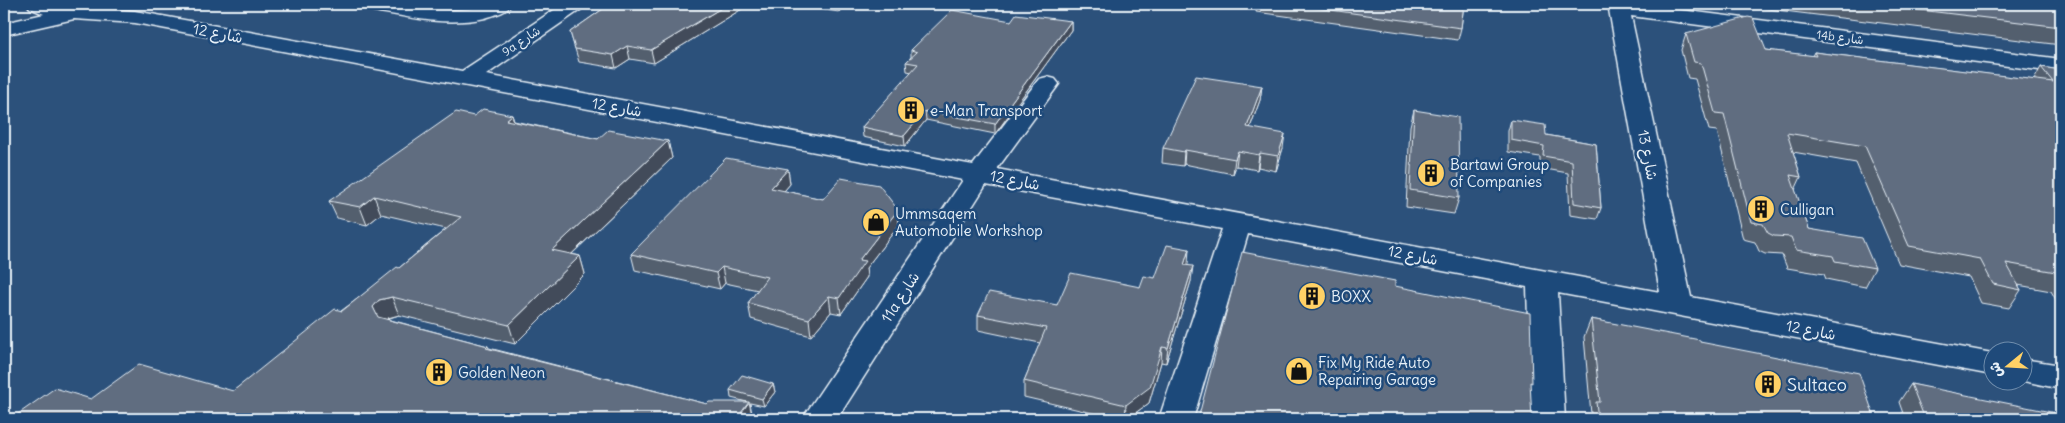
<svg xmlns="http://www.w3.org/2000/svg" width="2065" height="423" viewBox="0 0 2065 423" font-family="Delius,'Playpen Sans Arabic',sans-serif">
<rect width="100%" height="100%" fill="#2c517b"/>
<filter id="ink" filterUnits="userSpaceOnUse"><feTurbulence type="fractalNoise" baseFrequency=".02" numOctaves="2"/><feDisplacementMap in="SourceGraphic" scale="10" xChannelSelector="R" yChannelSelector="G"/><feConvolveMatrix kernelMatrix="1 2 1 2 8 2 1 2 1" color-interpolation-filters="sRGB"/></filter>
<g filter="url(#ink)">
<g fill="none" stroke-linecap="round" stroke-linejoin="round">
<g stroke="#e8f1f8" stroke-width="3">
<g id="minor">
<polygon points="27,4 55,4 135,11 462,71 563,4 586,4 583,8 486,75 973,165 1039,79 1047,77 1055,79 1059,84 997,169 1660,292 1608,4 1634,4 2061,59 2061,73 1631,16 1691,297 1992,353 1992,375 1558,293 1565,419 1531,419 1527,287 1248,234 1193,419 1159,419 1222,229 986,185 837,419 802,419 963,180 135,23 74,19 4,35 4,23 44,14 30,8"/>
<path d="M359 4H401L454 10 470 9 486 4H512C507 12 495 15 485 18 446 27 408 17 369 10L362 8Z"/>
<polygon points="2022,359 2061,365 2061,389 2019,380 2022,380"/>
</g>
</g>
<use href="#minor" fill="#1f4a7a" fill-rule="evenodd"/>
</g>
<g fill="#535e6e" stroke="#e8f1f8">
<polygon points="610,4 750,4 654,63 630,59 616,68 579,62 570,32"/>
<polygon points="798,4 848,4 839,12 799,6"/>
<polygon points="1257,4 1464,4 1461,28 1458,40 1256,12"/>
<polygon points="1727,4 2061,4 2061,45"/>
<polygon points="1011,21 1071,21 1071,30 995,134 926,120 905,146 863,137 862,127 912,72 907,71 906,62 911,57 911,50"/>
<polygon points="1686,34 1766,50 1812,56 1814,52 2034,80 2041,67 2061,70 2061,306 2059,305 2051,291 2018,285 2021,290 2009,308 1981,303 1969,277 1899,264 1856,163 1793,152 1801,177 1795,190 1809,229 1875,268 1865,287 1826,279 1824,274 1787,268 1782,255 1765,254 1759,251 1755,242 1743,239 1717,131 1709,130 1695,79 1688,78 1681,50"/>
<polygon points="1262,86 1260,100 1250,128 1283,148 1276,171 1258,167 1257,170 1236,166 1233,174 1184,164 1183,166 1162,163 1163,148"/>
<polygon points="1414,110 1459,198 1454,214 1406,207 1410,126"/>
<polygon points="512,115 514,121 598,139 668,141 672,158 572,254 580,256 585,274 515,344 399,315 387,319 488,346 489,348 707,404 747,402 731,398 730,390 773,384 775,392 764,406 750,403 753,419 91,399 233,391 399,268 446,229 381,214 367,225 337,218 329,201"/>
<polygon points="1511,120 1546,135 1596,144 1601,208 1597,219 1570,215 1568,173 1540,168 1540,157 1508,152 1508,131"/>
<polygon points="788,169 790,184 784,191 823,199 898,210 899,225 866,268 867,277 841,314 831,312 811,336 751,319 748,303 758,290 725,283 720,289 635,270 631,254"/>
<polygon points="1188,264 1187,265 1191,281 1166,363 1161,362 1149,403 1127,419 1118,419 1024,397 1024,381 1040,343 978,330 978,315 1057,305 1140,287 1155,278"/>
<polygon points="1591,319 1700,342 1875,419 1589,419 1591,414 1584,337"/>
<polygon points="1911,384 2061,419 1905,419 1899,402"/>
</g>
<g fill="#434c5a" stroke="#e8f1f8">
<polygon points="728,4 750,4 654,63 651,50"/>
<polygon points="838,4 848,4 839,12"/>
<polygon points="1071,21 1071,30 995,134 995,124"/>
<polygon points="627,46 630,59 616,68 613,55"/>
<polygon points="1262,86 1260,100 1245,141 1247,127"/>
<polygon points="925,111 926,120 905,146 904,136"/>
<polygon points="512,115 517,132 506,120"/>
<polygon points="1285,134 1283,148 1276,171 1278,156"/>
<polygon points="668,141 672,158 557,268 552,250"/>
<polygon points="1185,150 1184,164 1183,166 1184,152"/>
<polygon points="1238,151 1236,166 1233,174 1235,159"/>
<polygon points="1260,153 1258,167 1257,170 1259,155"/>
<polygon points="788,169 790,184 773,204 771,188"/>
<polygon points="374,196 381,214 367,225 360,207"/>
<polygon points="898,210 899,225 866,268 867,277 841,314 839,298 859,260"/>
<polygon points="1189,249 1188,264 1182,280 1184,265"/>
<polygon points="580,256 585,274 515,344 509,325"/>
<polygon points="1193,266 1191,281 1166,363 1168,348"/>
<polygon points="722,267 725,283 720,289 716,273"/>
<polygon points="829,296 831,312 811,336 809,319"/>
<polygon points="392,297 399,315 388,318 381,326 373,307 379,300"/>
<polygon points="1162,347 1161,362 1149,403 1127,419 1125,419 1126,405"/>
<polygon points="773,384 775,392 764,406 762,399"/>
<polygon points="749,402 753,419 739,419 741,413"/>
</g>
<g fill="#606d80" stroke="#e8f1f8">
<polygon points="610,4 728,4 651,50 627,46 613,55 575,49 570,32"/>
<polygon points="1287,4 1464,4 1461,28"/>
<polygon points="1870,4 2061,4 2061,27"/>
<polygon points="952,10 1011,21 1016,14 1071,21 995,124 925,111 904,136 862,127 918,64 906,62 917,52 911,50"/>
<polygon points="1748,17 1753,18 1766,50 1816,56 1814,52 2053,82 2041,67 2061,70 2061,273 2006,263 2021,290 1993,284 1980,259 1909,246 1865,146 1787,133 1801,177 1790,175 1809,229 1862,238 1875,268 1835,261 1833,256 1796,250 1791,237 1774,236 1768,233 1763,224 1751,222 1724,114 1715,113 1701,63 1694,62 1686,34"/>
<polygon points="1196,76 1262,86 1247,127 1285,134 1278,156 1260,153 1259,155 1238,151 1235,159 1185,150 1184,152 1163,148"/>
<polygon points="483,109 512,115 506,120 598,139 608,130 668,141 552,250 580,256 509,325 392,297 379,300 373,307 378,317 488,346 486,348 707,404 709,402 749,402 741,413 743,413 739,419 11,419 55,388 91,399 139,364 233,391 335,309 342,311 397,267 399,268 461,217 374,196 360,207 329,201 456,112 474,116"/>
<polygon points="1414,110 1458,117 1459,198 1410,190"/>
<polygon points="1511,120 1545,125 1546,135 1596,144 1601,208 1574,203 1572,161 1543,156 1544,146 1511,140"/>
<polygon points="726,158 788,169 771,188 823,199 841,178 879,185 898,210 859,260 865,261 839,298 829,296 809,319 748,303 767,277 722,267 716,273 631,254"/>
<polygon points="1167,245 1189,249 1184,265 1193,266 1168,348 1162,347 1150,387 1126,405 1024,381 1046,328 978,315 989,292 1057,305 1071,273 1140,287 1144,276 1155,278"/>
<polygon points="1242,252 1395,281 1395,286 1530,313 1532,383 1530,382 1532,419 1198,419"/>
<polygon points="1591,319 1700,340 1700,342 1859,373 1875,419 1598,419 1596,402 1600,402"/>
<polygon points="742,375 773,384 762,399 730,390"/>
<polygon points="1911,384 2061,414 2061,419 1925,419"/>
</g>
</g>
<defs>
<g id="building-disc" transform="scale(1.4375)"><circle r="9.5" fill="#ffd166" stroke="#1f4a7a"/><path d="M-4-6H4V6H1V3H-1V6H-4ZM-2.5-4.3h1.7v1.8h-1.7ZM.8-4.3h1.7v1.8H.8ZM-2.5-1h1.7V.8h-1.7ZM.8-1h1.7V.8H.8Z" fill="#111"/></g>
<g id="shop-disc" transform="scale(1.4375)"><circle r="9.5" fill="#ffd166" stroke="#1f4a7a"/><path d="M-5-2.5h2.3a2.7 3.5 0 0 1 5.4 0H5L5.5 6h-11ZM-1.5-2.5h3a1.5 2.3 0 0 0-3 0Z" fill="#111"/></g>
</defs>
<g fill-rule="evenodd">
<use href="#building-disc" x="911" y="110"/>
<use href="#building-disc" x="1431" y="173"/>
<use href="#building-disc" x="1761" y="209"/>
<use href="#shop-disc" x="876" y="222"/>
<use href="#building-disc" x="1312" y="296"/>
<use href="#shop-disc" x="1299" y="371"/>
<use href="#building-disc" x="439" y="372"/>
<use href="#building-disc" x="1768" y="384"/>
</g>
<g text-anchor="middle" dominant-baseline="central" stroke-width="5" stroke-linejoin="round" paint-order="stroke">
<g font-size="12" fill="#e8f1f8" stroke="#1f4a7a">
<text transform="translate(1840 37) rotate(7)">14b شارع</text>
<text transform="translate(521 41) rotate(-34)">9a شارع</text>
</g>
<g font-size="15" fill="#e8f1f8" stroke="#1f4a7a">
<text transform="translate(218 33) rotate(11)">شارع 12</text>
<text transform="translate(617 107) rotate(10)">شارع 12</text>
<text transform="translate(1648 155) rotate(79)">شارع 13</text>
<text transform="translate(1015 180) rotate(11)">شارع 12</text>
<text transform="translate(1413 255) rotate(11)">شارع 12</text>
<text transform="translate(900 297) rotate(-57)">11a شارع</text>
<text transform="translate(1811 330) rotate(11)">شارع 12</text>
</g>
<g font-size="15" fill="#e8f1f8" stroke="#1f4a7a" text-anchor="start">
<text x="930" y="110">e-Man Transport</text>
<text x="1450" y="164">Bartawi Group<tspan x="1450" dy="17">of Companies</tspan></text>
<text x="1780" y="209">Culligan</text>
<text x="895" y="213">Ummsaqem<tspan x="895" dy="17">Automobile Workshop</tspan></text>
<text x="1331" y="296">BOXX</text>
<text x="1318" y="362">Fix My Ride Auto<tspan x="1318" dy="17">Repairing Garage</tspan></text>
<text x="458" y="372">Golden Neon</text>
</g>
<g font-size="18" fill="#e8f1f8" stroke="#1f4a7a" text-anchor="start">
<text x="1787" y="384">Sultaco</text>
</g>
</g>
<rect width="2065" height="423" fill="none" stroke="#1f4a7a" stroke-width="20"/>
<rect x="10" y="10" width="2045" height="403" fill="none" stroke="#e8f1f8" stroke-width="2" filter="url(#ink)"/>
<g transform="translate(2008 366) rotate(252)"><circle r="24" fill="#1f4a7a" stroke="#6f8dac"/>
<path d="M0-4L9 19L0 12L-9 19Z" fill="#ffd166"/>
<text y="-8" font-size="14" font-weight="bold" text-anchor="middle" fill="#e8f1f8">ش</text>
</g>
</svg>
